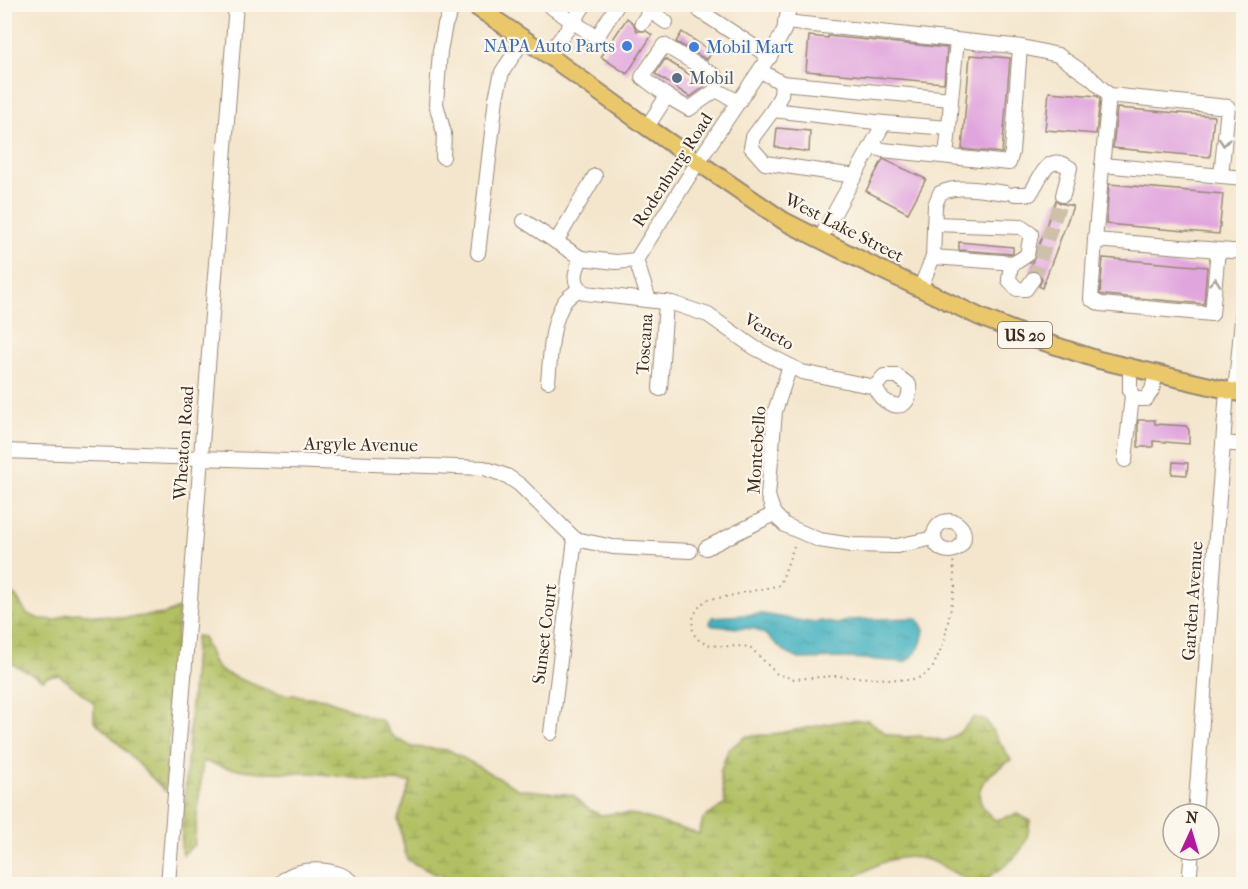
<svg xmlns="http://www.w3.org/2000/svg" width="1248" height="889" viewBox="0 0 1248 889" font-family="'IM FELL French Canon',serif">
<defs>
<pattern id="wetland-marsh" width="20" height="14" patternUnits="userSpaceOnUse" patternTransform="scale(1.5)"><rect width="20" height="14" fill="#b2c063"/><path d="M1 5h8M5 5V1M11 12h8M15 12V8" fill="none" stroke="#929c51"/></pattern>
<pattern id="water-ripples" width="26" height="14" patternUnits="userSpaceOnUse" patternTransform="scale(1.5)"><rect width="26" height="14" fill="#43b1c0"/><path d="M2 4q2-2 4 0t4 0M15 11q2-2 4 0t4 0" fill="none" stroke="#39909b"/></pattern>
</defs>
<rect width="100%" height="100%" fill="#fbf7ec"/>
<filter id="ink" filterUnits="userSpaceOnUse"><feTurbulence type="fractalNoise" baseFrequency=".0167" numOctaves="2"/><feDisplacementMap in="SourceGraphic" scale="12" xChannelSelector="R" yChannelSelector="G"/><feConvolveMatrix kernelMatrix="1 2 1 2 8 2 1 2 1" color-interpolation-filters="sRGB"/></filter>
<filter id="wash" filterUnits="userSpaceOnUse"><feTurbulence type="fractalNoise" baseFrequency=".008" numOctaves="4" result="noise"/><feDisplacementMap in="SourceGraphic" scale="24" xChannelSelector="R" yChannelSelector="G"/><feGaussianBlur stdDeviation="1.35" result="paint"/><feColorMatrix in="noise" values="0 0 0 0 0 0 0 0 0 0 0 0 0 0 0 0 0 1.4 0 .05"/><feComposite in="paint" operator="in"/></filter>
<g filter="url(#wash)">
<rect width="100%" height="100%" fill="#f4e6cd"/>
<g fill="url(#wetland-marsh)" stroke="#767540" stroke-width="1.5">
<polygon points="4,586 16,597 27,614 40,619 56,620 67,614 79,613 124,618 165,614 179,608 165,791 115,740 94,721 94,703 59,675 47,677 43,680 5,660"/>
<path d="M196 636 203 637 213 661 219 670 232 676 275 693 325 699 382 721 392 736 412 747 449 750 518 789 573 795 587 808 600 815 617 813 637 815 699 834 703 819 725 804 720 773 728 750 747 736 769 735 843 721 868 720 887 734 903 737 921 736 945 741 959 733 974 717 986 721 1011 760C996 769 971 784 982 805 984 811 991 816 995 820L1018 814 1030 821C1027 857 1005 865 979 884 961 879 946 866 928 860 899 851 873 865 850 881L848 884H468L433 873 407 860 398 819 411 782 368 780 313 773 260 772 227 768 203 761 194 845 183 855 181 849Z"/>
</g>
<path fill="url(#water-ripples)" stroke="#3f6e6f" stroke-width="1.5" d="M762 614 809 622 821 621 837 624 849 620 912 618 918 619 924 630C922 644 918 655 904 662L848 658 799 659 785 652 766 635 756 629 713 626 710 624 712 617Z"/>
<g id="blocks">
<g fill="#e1a5de">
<polygon points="627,18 633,23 637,31 646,31 652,35 627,74 601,57"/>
<polygon points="682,32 712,52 707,60 676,42"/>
<polygon points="809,36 828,38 828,36 947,48 944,83 806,71"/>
<polygon points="970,55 1010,58 1002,153 962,149"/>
<polygon points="665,59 706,85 704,87 690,97 655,74"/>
<polygon points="1049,92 1097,96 1100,99 1096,134 1045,130"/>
<polygon points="1117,108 1214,116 1210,157 1113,148"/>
<polygon points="777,128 810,131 809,152 775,147"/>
<polygon points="883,159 926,179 908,213 866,191"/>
<polygon points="1109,184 1223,194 1219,234 1106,224"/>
<polygon points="1056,200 1060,203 1073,206 1042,288 1039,286 1042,280 1041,275 1034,270 1029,271"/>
<polygon points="959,242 1013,247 1013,254 959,250"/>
<polygon points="1103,258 1207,267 1204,304 1104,295 1100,294"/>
<polygon points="1138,420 1155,420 1155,424 1186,426 1189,430 1189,444 1153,441 1153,447 1138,447"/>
<polygon points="1173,462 1188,463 1187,475 1172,474"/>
</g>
</g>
</g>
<g filter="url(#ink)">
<use href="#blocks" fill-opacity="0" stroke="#988876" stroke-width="1.5"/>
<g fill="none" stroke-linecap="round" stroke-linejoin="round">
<polyline stroke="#cfc0aa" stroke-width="14" stroke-dasharray="14 7" stroke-linecap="butt" points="1033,279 1063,195"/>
<g stroke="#988876" stroke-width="16">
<g id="minor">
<polyline points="547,4 573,22 548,55"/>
<polyline points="585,4 573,22 597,37 618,4"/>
<polyline points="705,4 700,11 770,57"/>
<polyline points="650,11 666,22"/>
<polyline points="785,22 1022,47 1058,55 1091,78 1109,95"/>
<polyline points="642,23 655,4"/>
<polyline points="761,71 782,83 951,99 957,41"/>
<polyline points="782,83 781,95 773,110 884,123"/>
<polyline points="665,95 689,109 716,90"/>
<polyline points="773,110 753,137 751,147 765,163 855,176"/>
<polyline points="647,127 667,96 642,77 664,45 716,76 716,90 739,102"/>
<polyline points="871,146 883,150 1009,163 1012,152 1020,47"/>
<polyline points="946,156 949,128"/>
<polyline points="443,157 444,133 436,104 440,51 445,25 454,4"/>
<polyline points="1102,165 1244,178"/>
<path d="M1015 194H1030C1041 178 1047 151 1070 168L1063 195"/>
<path d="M524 221 581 258C575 272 571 282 585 293L672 303 708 315 755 348 802 372 875 387C883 409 913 415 909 385L897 376H884L875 387"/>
<polyline points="820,239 884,123 949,128 951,99"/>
<polyline points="1095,240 1109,95 1228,107 1221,176"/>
<polyline points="556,242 595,176"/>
<polyline points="1218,250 1212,314 1101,304 1091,299 1095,240 1244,252"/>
<polyline points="478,253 496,98 502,72 524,39"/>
<polyline points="933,257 1015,263 1027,255 1031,234 1021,227 934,224"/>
<polyline points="581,258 616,262 636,260"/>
<polyline points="636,260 698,162 774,49 784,30 790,4"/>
<polyline points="636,260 649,300"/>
<polyline points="1011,263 1009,280 1017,289 1026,289 1033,279"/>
<path d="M920 289 933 257 935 205 940 193C959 184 986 191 1006 193"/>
<polyline points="790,366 775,411 768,496 774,514 785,525 819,540 852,545 897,546 934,538"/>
<polyline points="1130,367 1130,392 1136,399 1146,399 1152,390 1156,373"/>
<path d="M548 381C551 356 550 323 565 301 568 297 574 293 579 289"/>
<polyline points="660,389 666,302"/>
<polyline points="1235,393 1244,300"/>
<polyline points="1223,443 1244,445"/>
<polyline points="4,451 484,468 507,476 520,485 575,539 613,547 690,551"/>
<polyline points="1125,460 1132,396"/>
<circle cx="949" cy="536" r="15"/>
<polyline points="706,548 774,514"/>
<polyline points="551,733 575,539"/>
<polyline points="1195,814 1227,391"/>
<polyline points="168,884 236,4"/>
<path d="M280 884C292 868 321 868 339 874 345 876 350 881 355 884"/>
<polyline points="1189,884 1192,850"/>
</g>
</g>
<g stroke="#988876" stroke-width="20">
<polyline id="major" points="472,4 548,55 647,127 784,221 863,261 980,317 1035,339 1099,360 1244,394"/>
</g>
<path stroke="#988876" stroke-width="2" stroke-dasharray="1.5 4.5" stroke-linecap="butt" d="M794 546 780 585C762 589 743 593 725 597 720 598 711 598 707 600 701 603 694 613 693 619 687 654 729 644 750 647L777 674 794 679 835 676 908 680 922 677 933 667 944 642 955 587 953 558"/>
<use href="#minor" stroke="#fff" stroke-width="14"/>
<use href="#major" stroke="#eac769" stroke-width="16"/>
</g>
<defs><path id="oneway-chevron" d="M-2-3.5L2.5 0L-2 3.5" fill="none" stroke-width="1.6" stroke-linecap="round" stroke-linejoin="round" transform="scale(1.5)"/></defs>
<g stroke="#a79f9a">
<use href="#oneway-chevron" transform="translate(1224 142) rotate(95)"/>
<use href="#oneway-chevron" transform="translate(1215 282) rotate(-84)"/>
</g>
</g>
<g fill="#3f7fe0" stroke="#fbf7ec" stroke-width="2">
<circle cx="627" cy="46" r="6"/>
<circle cx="694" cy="47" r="6"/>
</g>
<circle fill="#5c6f8a" stroke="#fbf7ec" stroke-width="2" cx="677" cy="78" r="6"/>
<g text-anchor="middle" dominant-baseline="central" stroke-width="4.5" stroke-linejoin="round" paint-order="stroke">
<rect fill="#fbf7ec" stroke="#75685c" stroke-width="1.5" x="998" y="322" width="54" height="26" rx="4.5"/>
<g font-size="16" font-weight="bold" fill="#3b2a1e">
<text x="1025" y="335">US 20</text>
</g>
<g font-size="18" fill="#366cbe" stroke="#fbf7ec" text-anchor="end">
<text x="615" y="46">NAPA Auto Parts</text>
<text x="706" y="47" text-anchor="start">Mobil Mart</text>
</g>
<g font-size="18" fill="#4e5e75" stroke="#fbf7ec" text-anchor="start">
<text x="689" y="78">Mobil</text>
</g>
<g font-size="18" fill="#3b2a1e" stroke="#fbf7ec">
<text transform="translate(673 170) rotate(-57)">Rodenburg Road</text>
<text transform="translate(844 228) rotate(27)">West Lake Street</text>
<text transform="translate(769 332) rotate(31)">Veneto</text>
<text transform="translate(645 344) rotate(-86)">Toscana</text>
<text transform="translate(184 443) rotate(-86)">Wheaton Road</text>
<text transform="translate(361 445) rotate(1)">Argyle Avenue</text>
<text transform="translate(757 450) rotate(-86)">Montebello</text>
<text transform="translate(1193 601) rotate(-86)">Garden Avenue</text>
<text transform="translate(545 634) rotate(-83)">Sunset Court</text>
</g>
</g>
<rect width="1248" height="889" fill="none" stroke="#fbf7ec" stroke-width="24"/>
<g transform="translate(1191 832) rotate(4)"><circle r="28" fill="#fbf7ec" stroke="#aea59a" stroke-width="1.5"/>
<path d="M0-4.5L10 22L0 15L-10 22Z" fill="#b5179e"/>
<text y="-9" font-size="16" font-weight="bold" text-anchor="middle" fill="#3b2a1e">N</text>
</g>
</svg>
